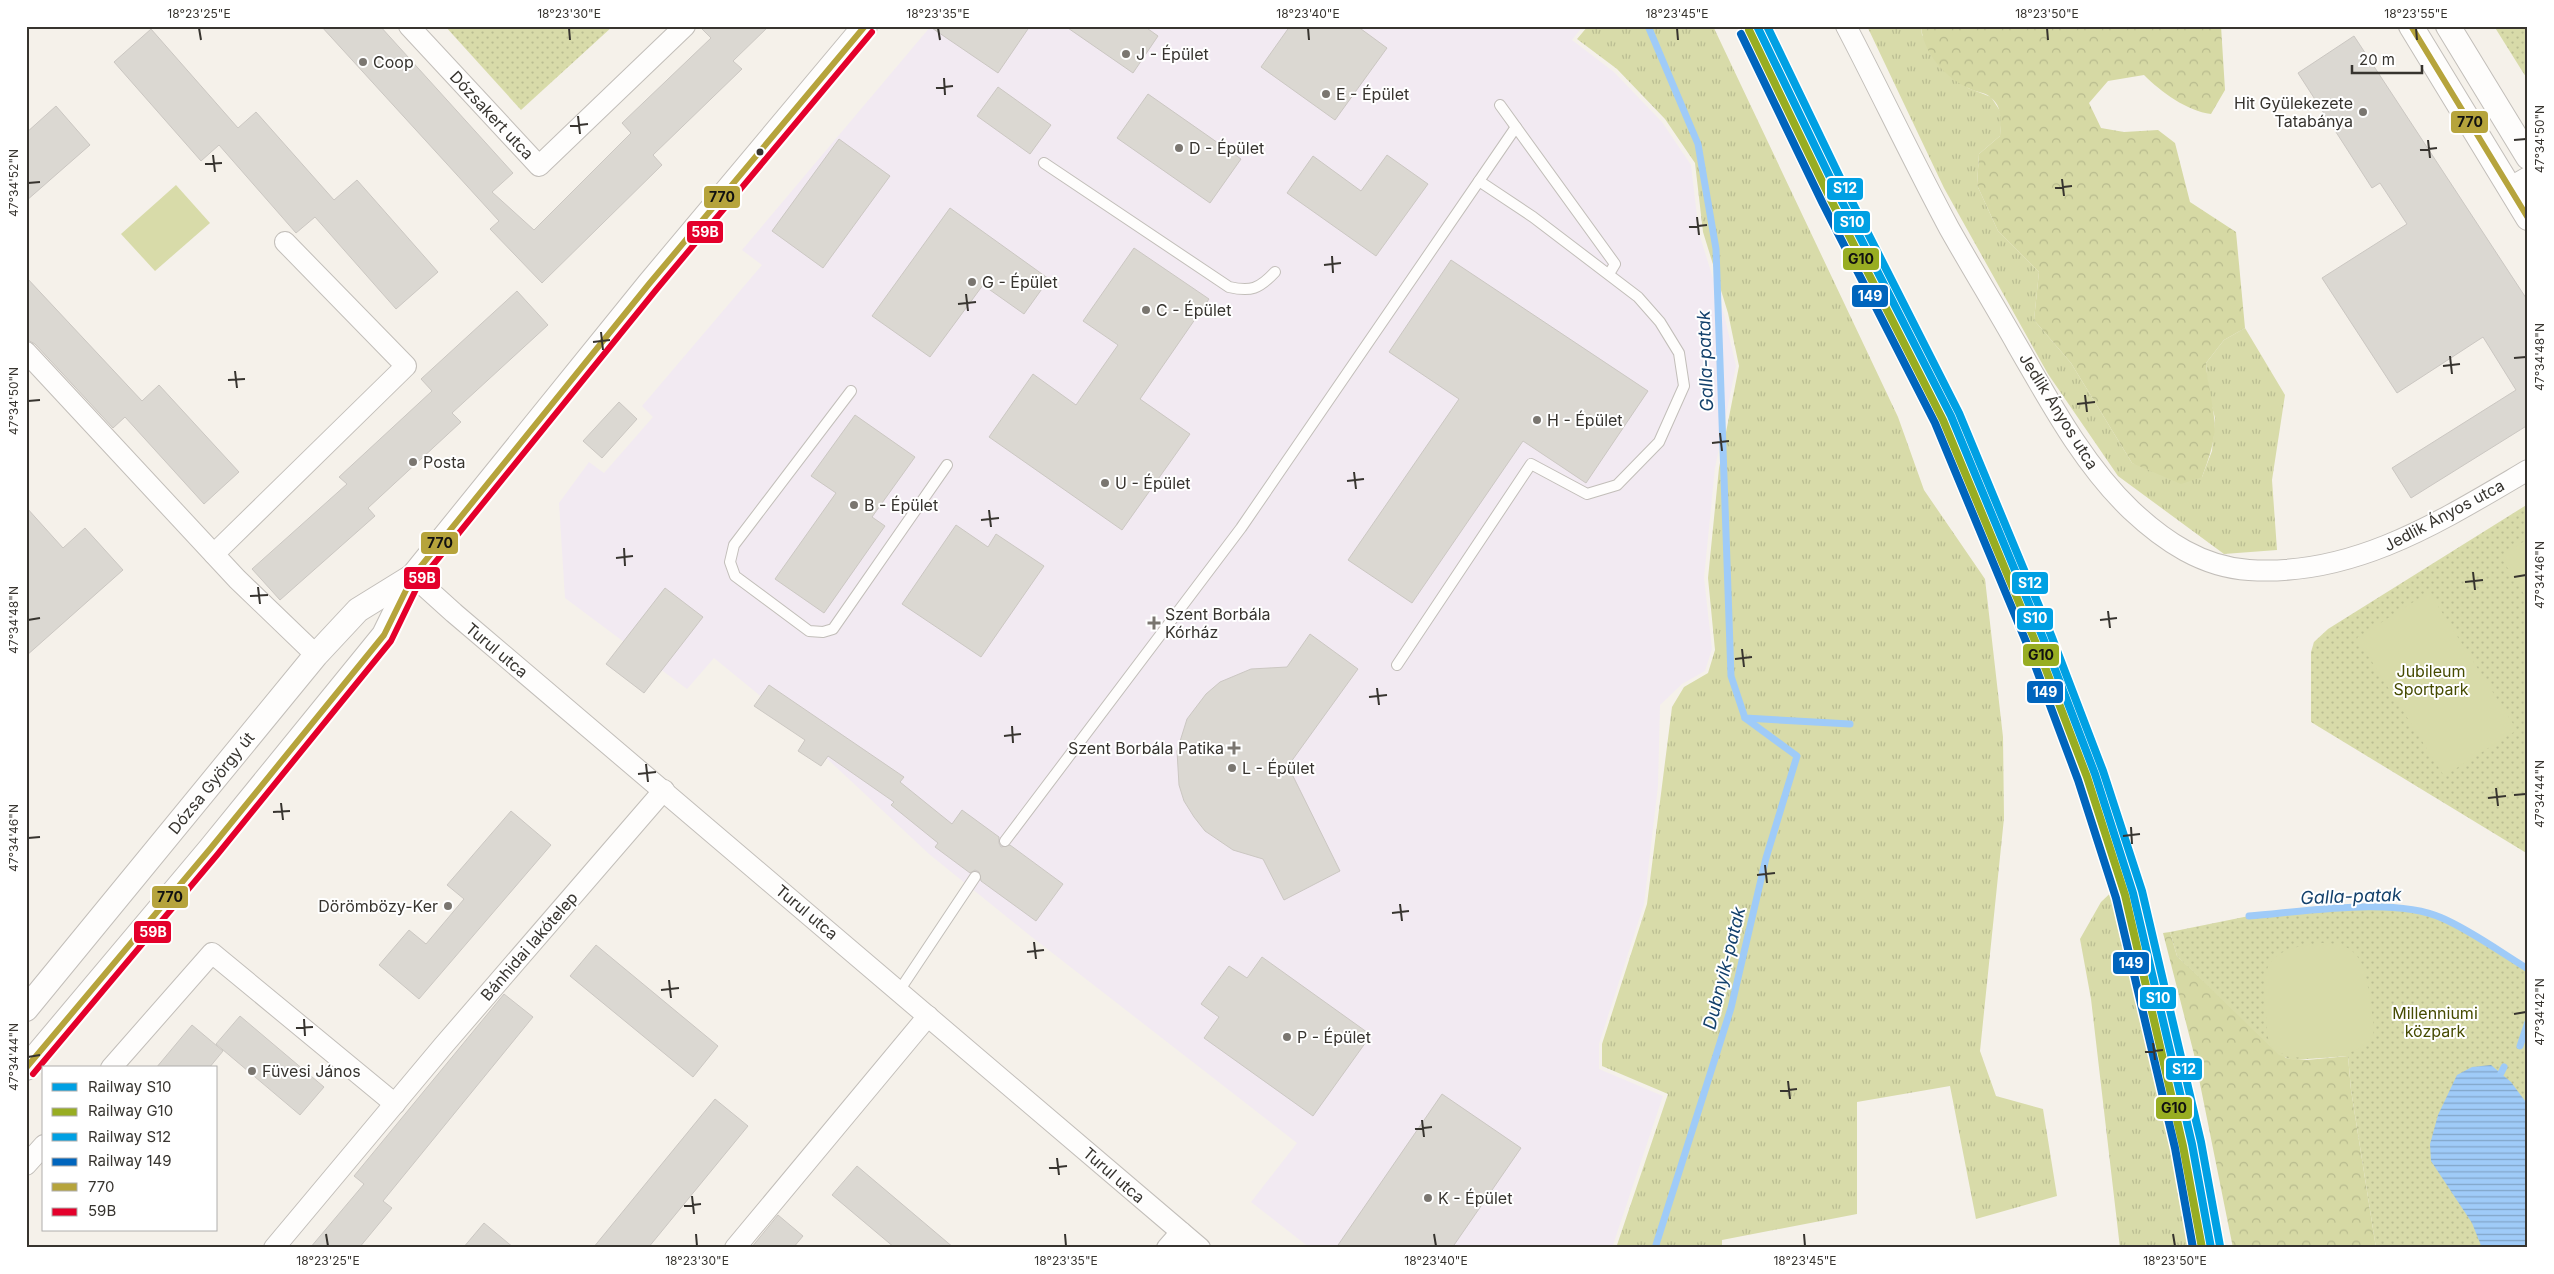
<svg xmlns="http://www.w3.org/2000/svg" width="2554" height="1274" viewBox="0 0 2554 1274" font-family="Inter,sans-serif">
<defs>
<pattern id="grass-tufts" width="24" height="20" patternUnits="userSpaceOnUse" patternTransform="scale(1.25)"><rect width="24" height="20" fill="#d8dba9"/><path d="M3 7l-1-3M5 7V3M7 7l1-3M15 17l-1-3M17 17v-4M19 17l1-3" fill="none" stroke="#babd92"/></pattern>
<pattern id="forest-crowns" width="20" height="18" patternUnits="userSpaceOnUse" patternTransform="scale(1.25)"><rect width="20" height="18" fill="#d6d9a4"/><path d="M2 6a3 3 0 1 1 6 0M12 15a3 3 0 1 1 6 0" fill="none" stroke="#b8bb8e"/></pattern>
<pattern id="park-dots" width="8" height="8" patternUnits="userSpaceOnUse" patternTransform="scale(1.25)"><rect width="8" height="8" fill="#d8dba9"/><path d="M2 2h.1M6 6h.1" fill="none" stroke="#babd92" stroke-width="1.8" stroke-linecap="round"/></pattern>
<pattern id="water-rules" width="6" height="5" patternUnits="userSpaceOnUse" patternTransform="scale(1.25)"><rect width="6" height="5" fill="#9fcbf8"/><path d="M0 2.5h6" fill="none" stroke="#82a6c9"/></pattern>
</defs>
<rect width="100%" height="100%" fill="#f5f1ea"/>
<polygon fill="#f2eaf2" points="931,26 1583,26 1572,40 1614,72 1662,122 1691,165 1699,233 1724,314 1736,366 1715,468 1704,578 1712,649 1705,671 1682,684 1660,705 1658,786 1644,904 1599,1044 1599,1069 1663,1096 1612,1248 1310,1248 1251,1202 1297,1143 1028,934 929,854 758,694 714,658 687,689 565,598 559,503 589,462 604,473 653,417 642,406 762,265 742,250"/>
<g fill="url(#grass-tufts)">
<polygon points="1588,26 1713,26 1898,417 1924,490 1985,579 2003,737 2004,818 1980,1051 1996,1096 2043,1109 2057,1196 1976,1219 1950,1086 1857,1102 1857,1214 1722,1240 1722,1248 1616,1248 1668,1094 1602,1066 1602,1044 1647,904 1672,707 1684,687 1708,673 1715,650 1708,578 1719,468 1739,366 1728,313 1703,232 1695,163 1665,119 1617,69 1577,39"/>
<polygon points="1867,26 1921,26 1922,35 1968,88 1991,97 2002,114 2000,136 1979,154 1977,185 1998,231 2039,272 2034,320 2071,363 2132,463 2202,477 2212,451 2215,418 2208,391 2206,363 2224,340 2245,328 2285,395 2272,480 2277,550 2224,554 2118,476 2048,374 1944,188"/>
<polygon points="2122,882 2184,1179 2195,1248 2120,1248 2091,999 2080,939 2101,902"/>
</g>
<g fill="url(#forest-crowns)">
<path d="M1921 26H2221L2225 90 2211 114C2187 111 2161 92 2144 75L2108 81 2089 103 2101 128 2124 132 2158 130 2175 143 2190 202 2236 232 2245 328 2224 340 2206 363C2207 381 2212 398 2214 417 2217 437 2209 458 2202 477L2181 484 2132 463 2071 363 2034 320 2039 272 1998 231 1977 185 1979 154 2000 136C2001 122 2003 106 1990 97 1985 92 1975 92 1968 88 1945 77 1923 53 1921 26Z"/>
<polygon points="2170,932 2177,956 2286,1058 2307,1060 2348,1056 2351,1090 2376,1248 2233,1248 2194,1054 2163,933"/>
</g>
<g fill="url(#park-dots)">
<polygon points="445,26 613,26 521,110"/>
<polygon points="2494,26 2528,26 2528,79 2524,74"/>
<polygon points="2528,504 2528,854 2311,722 2311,652 2314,642 2328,629"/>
<polygon points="2387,906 2417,910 2443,918 2528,969 2528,1248 2376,1248 2351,1090 2348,1056 2293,1060 2279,1055 2177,956 2170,932 2249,916"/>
</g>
<g fill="#d8dba9">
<polygon points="176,185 210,223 155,271 121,234"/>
<polygon points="2528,539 2528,600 2500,556"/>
<polygon points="2429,592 2517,730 2444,776 2357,638"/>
<path d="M2320 943C2361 942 2365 965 2370 1000 2371 1011 2375 1024 2373 1035 2364 1060 2292 1065 2274 1049 2266 1042 2267 1026 2266 1016 2260 964 2266 950 2320 943Z"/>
</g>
<polygon fill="url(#water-rules)" points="2491,1065 2511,1082 2528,1105 2528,1248 2482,1248 2472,1223 2431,1161 2430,1144 2438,1115 2457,1075 2472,1067"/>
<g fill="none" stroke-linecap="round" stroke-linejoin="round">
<g stroke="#9fcbf8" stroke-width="7">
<polyline points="1648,26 1698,144 1716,249 1731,676 1745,718 1850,724"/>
<path d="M2249 916C2302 912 2395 896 2442 918 2472 931 2500 952 2528 969"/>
<polyline points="2520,1046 2528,1022"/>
<polyline points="2501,1073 2504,1067"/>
<polyline points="1655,1248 1731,1008 1766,858 1797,756 1745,718"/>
</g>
</g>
<g fill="#dbd8d2" stroke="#cbc7c2">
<polygon points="321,26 380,26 513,173 492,192 534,230 631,133 622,123 711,38 699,26 769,26 733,61 742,69 653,155 662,165 542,283 490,229 499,221"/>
<polygon points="929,26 1030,26 998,73"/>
<polygon points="1065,26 1144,26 1158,36 1133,73"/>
<polygon points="1290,26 1357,26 1387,48 1335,120 1261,67"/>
<polygon points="151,29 238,128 256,112 334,200 357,180 438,272 396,309 315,217 296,233 219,145 201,161 114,62"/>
<polygon points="2354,36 2528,301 2528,425 2411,498 2392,468 2516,390 2483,337 2397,393 2322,278 2407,224 2380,183 2372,188 2298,73"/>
<polygon points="998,87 1051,125 1030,154 977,116"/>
<polygon points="1148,94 1241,159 1210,203 1117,138"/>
<polygon points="56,106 90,145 26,201 26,133"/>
<polygon points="839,139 890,176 823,268 772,231"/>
<polygon points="1387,155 1428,184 1376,256 1287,193 1313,156 1361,191"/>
<polygon points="950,208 1049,279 1024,314 983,285 930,357 872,316"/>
<polygon points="1134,248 1209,299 1140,399 1190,434 1122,530 989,437 1033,374 1076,405 1118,345 1083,321"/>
<polygon points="1451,260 1648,391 1586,483 1523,441 1412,603 1348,560 1459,399 1389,352"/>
<polygon points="26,277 142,401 159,385 239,472 204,504 125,417 113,428 35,344 26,339"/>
<polygon points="517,291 548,325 452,413 461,422 368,508 375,516 280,600 252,569 347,484 339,477 432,391 421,379"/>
<polygon points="619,402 637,419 602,458 583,441"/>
<polygon points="855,415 915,457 872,517 885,526 824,613 775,579 836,493 811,476"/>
<polygon points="26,507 63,548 85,528 123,570 26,656"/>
<polygon points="956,525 988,547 996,534 1044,566 981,657 902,604"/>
<polygon points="665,588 703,617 644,693 606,664"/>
<polygon points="1310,634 1358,669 1288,766 1340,871 1284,900 1263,859 1233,850 1205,831 1194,817 1184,801 1179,785 1177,751 1187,719 1206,694 1220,682 1251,669 1287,667"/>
<polygon points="769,685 904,777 900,782 952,824 962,810 999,837 999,843 1001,847 1010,845 1063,884 1036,921 981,881 979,872 975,870 970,873 935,847 938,843 891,805 894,802 828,756 821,766 798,751 805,740 754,706"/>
<polygon points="511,811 551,845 419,999 379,965 409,930 426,944 464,899 447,885"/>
<polygon points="596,945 718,1046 693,1077 570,976"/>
<polygon points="1262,957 1371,1035 1313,1116 1204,1038 1219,1017 1201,1004 1229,966 1247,978"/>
<polygon points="504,994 533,1017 383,1201 392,1208 359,1248 310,1248 364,1184 354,1176"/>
<polygon points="240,1016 324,1087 300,1115 216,1044"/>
<polygon points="192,1025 223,1051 209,1068 156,1068"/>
<polygon points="1442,1094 1521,1148 1452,1248 1336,1248"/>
<polygon points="715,1099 748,1126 648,1248 593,1248"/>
<polygon points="857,1166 954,1248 895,1248 832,1195"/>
<polygon points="778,1215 803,1236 793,1248 751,1248"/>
<polygon points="484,1223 514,1248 463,1248"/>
</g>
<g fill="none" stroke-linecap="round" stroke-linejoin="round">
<g stroke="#c2beb9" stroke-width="12">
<g id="service">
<polyline points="1500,105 1615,264 1609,274"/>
<path d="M1044 163 1229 287C1251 292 1259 289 1275 272"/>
<polyline points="851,391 734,545 730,562 735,576 809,631 823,632 833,629 947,465"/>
<polyline points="1397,665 1531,464 1587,494 1617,485 1659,442 1684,386 1679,353 1660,322 1638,297 1533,217 1479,181"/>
<polyline points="1005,841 1241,528 1516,127"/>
<polyline points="899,991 975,877"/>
</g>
</g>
<g stroke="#c2beb9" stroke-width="22">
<g id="minor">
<polyline points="409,26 539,166 685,26"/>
<path d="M1846 26C1881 93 1913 161 1949 228 1971 267 1995 306 2017 345 2050 402 2083 464 2131 510 2164 541 2202 567 2249 570 2354 577 2441 521 2528 470"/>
<polyline points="2509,188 2528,177"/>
<polyline points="26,352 237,579 316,655"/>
<polyline points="214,554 406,366 285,242"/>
<polyline points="413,576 454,613 1200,1248"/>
<polyline points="111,1068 212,953 395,1104"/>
<polyline points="26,1165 44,1145"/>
<polyline points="274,1248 443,1046 664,790"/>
<polyline points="735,1248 928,1016"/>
<polyline points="1167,1248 1181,1232"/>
</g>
</g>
<g stroke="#c2beb9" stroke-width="26">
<g id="tertiary">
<polyline points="2411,26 2528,218"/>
<polyline points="2448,26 2528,157"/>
<polyline points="26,1009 316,655 358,610 413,576"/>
<polyline points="26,1068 210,849 384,635 413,576 649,284 865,26"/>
</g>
</g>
<use href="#service" stroke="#fefdfc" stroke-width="10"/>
<use href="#minor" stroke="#fefdfc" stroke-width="20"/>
<use href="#tertiary" stroke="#fefdfc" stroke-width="24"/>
<g stroke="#fff" stroke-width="10">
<g id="bus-1">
<polyline points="2411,26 2528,218"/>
<polyline points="26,1068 210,849 384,635 413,576 649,284 865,26"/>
</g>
</g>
<g stroke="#fff" stroke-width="10">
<polyline id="bus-2" points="33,1074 217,855 391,641 420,581 656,290 872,32"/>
</g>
<use href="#bus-1" stroke="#b6a43c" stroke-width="6"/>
<use href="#bus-2" stroke="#e4002b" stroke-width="6"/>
<g stroke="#fff" stroke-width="11">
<polyline id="rail-1" points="1757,26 1839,196 1951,416 2043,638 2095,774 2133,893 2192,1144 2211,1248"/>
</g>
<g stroke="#fff" stroke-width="11">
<polyline id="rail-2" points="1749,30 1831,200 1943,420 2035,641 2087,777 2125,895 2183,1146 2202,1248"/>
</g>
<g stroke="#fff" stroke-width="11">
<polyline id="rail-3" points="1767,26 1847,192 1959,413 2051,635 2103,771 2142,891 2201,1142 2220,1246"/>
</g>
<g stroke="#fff" stroke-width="11">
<polyline id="rail-4" points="1741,34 1823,204 1935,423 2027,644 2078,780 2116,898 2175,1148 2193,1248"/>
</g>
<use href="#rail-1" stroke="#00a0e3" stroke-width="8"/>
<use href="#rail-2" stroke="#98ad22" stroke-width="8"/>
<use href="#rail-3" stroke="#00a0e3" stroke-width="8"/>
<use href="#rail-4" stroke="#0065bd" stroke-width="8"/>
</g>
<path fill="none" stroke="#37342f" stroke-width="2" d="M199 28 201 40M569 28 570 40M938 28 940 40M1308 28 1309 40M1677 28 1678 40M2047 28 2048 40M2416 28 2417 40M944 78 945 95M936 88 953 86M578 116 580 134M570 126 588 124M2428 140 2430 158M2514 140 2526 139M2420 150 2437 148M213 155 215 172M205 164 222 163M2062 179 2064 196M28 183 40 182M2055 188 2072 186M1697 217 1699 235M1689 227 1707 225M1332 256 1333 273M1324 265 1341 263M966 294 968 311M958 304 976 302M601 332 603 350M593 342 610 340M2450 356 2452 374M2514 358 2526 357M2443 366 2460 364M235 371 237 388M228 380 245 379M2085 395 2087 412M28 401 40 400M2077 404 2095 402M1720 433 1722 451M1712 443 1729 441M1354 472 1356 489M1347 481 1364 479M989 510 991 527M981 520 999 518M624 548 625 566M616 558 633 556M2473 572 2475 590M2514 577 2526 575M2465 582 2483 580M258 587 260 604M250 596 268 595M2108 611 2110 628M28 620 40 618M2100 620 2117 618M1742 649 1744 667M1735 659 1752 657M1377 688 1379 705M1369 697 1387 695M1012 726 1013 743M1004 736 1021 734M646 764 648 782M638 774 656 772M2496 788 2498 806M2514 795 2526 794M2488 798 2506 796M281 803 283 820M273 812 290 811M2131 827 2132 844M2123 836 2140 834M28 838 40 837M1765 865 1767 883M1757 875 1775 873M1400 904 1402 921M1392 913 1409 911M1034 942 1036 959M1027 952 1044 950M669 980 671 998M661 990 679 988M2514 1014 2526 1012M304 1019 305 1036M296 1028 313 1027M2153 1043 2155 1060M2145 1052 2163 1050M28 1057 40 1055M1788 1081 1790 1099M1780 1091 1797 1089M1422 1120 1424 1137M1415 1129 1432 1127M1057 1158 1059 1175M1049 1168 1067 1166M692 1196 694 1214M684 1206 701 1204M326 1234 328 1246M696 1234 697 1246M1065 1234 1066 1246M1434 1234 1436 1246M1804 1234 1805 1246M2173 1234 2175 1246"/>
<g fill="#7a7670" stroke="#fff" stroke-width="2">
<circle cx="1126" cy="54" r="5"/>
<circle cx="363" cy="62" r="5"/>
<circle cx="1326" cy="94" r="5"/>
<circle cx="2363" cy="112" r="5"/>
<circle cx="1179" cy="148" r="5"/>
<circle cx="972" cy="282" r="5"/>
<circle cx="1146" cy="310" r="5"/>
<circle cx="1537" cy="420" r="5"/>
<circle cx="413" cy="462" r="5"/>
<circle cx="1105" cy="483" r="5"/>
<circle cx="854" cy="505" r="5"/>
<path d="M1151.5 615.5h5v5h5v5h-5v5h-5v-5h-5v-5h5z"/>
<path d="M1231.5 740.5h5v5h5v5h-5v5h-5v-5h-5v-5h5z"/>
<circle cx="1232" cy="768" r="5"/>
<circle cx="448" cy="906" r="5"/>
<circle cx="1287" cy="1037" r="5"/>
<circle cx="252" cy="1071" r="5"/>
<circle cx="1428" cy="1198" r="5"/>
</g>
<circle fill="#37342f" stroke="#fff" stroke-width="2" cx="760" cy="152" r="4.5"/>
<g text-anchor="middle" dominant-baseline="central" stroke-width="4" stroke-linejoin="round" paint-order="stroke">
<g font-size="16" fill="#37342f" stroke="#fff" text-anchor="start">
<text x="1136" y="54">J - Épület</text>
<text x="373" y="62">Coop</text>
<text x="1336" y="94">E - Épület</text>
<text x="2353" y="103" text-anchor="end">Hit Gyülekezete<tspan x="2353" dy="18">Tatabánya</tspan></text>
<text x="1189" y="148">D - Épület</text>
<text x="982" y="282">G - Épület</text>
<text x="1156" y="310">C - Épület</text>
<text x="1547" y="420">H - Épület</text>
<text x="423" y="462">Posta</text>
<text x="1115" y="483">U - Épület</text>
<text x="864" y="505">B - Épület</text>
<text x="1165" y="614">Szent Borbála<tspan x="1165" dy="18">Kórház</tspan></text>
<text x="1224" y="748" text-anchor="end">Szent Borbála Patika</text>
<text x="1242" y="768">L - Épület</text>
<text x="438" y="906" text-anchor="end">Dörömbözy-Ker</text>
<text x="1297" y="1037">P - Épület</text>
<text x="262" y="1071">Füvesi János</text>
<text x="1438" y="1198">K - Épület</text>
</g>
<g font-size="16" fill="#37342f" stroke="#fff">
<text transform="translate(492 115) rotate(47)">Dózsakert utca</text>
<text transform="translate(2059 411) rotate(58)">Jedlik Ányos utca</text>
<text transform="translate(2444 515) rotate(-28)">Jedlik Ányos utca</text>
<text transform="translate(497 650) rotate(40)">Turul utca</text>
<text transform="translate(211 783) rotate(-51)">Dózsa György út</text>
<text transform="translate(807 912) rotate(40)">Turul utca</text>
<text transform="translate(529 946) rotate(-49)">Bánhidai lakótelep</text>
<text transform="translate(1114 1175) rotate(41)">Turul utca</text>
</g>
<g font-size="16" fill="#464b01" stroke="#fff">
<text x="2431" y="671">Jubileum<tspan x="2431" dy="18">Sportpark</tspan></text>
<text x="2435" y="1013">Millenniumi<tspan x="2435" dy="18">közpark</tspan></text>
</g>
<g font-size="18" font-style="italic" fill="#13416c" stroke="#fff">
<text transform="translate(1705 361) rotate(-92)">Galla-patak</text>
<text transform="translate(2351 896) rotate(-2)">Galla-patak</text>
<text transform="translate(1724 968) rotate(-76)">Dubnyik-patak</text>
</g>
</g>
<g stroke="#fff" stroke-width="2">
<rect x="2450" y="110" width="39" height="24" rx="5" fill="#b6a43c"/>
<rect x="1826" y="177" width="38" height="24" rx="5" fill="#00a0e3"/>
<rect x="703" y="185" width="38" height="24" rx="5" fill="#b6a43c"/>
<rect x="1833" y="210" width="38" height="24" rx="5" fill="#00a0e3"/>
<rect x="686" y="220" width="38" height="24" rx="5" fill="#e4002b"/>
<rect x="1842" y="247" width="38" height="24" rx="5" fill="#98ad22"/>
<rect x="1851" y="284" width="38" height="24" rx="5" fill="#0065bd"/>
<rect x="420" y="531" width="39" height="24" rx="5" fill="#b6a43c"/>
<rect x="403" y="566" width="38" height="24" rx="5" fill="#e4002b"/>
<rect x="2011" y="571" width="38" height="24" rx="5" fill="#00a0e3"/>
<rect x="2016" y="607" width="38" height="24" rx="5" fill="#00a0e3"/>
<rect x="2022" y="643" width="38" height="24" rx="5" fill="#98ad22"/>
<rect x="2026" y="680" width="38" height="24" rx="5" fill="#0065bd"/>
<rect x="151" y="885" width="38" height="24" rx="5" fill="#b6a43c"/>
<rect x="133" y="920" width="39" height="24" rx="5" fill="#e4002b"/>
<rect x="2112" y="951" width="38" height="24" rx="5" fill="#0065bd"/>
<rect x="2139" y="986" width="38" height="24" rx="5" fill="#00a0e3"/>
<rect x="2165" y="1057" width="38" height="24" rx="5" fill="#00a0e3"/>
<rect x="2155" y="1096" width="38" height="24" rx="5" fill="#98ad22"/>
</g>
<g font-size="14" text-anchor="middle" font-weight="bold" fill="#fff">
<text x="1845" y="193">S12</text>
<text x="1852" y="227">S10</text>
<text x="705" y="237">59B</text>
<text x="1870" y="301">149</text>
<text x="422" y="583">59B</text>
<text x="2030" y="588">S12</text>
<text x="2035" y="623">S10</text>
<text x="2045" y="697">149</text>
<text x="153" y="937">59B</text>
<text x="2131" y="968">149</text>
<text x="2158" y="1003">S10</text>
<text x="2184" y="1074">S12</text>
</g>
<g font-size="14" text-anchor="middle" font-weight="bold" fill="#111">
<text x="2470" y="127">770</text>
<text x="722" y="202">770</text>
<text x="1861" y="264">G10</text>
<text x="440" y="548">770</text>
<text x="2041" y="660">G10</text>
<text x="170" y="902">770</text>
<text x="2174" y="1113">G10</text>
</g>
<rect width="2554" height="1274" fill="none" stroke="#ffffff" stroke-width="55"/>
<rect x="42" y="1066" width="175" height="165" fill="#ffffff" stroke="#afaeac"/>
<rect x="52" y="1083" width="25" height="8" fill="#00a0e3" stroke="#afaeac"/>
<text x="88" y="1092" font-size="15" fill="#37342f">Railway S10</text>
<rect x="52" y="1108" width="25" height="8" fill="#98ad22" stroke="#afaeac"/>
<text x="88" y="1116" font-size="15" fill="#37342f">Railway G10</text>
<rect x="52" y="1133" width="25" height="8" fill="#00a0e3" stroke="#afaeac"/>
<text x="88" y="1142" font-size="15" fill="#37342f">Railway S12</text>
<rect x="52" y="1158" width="25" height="8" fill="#0065bd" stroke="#afaeac"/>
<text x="88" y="1166" font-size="15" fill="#37342f">Railway 149</text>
<rect x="52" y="1183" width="25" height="8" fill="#b6a43c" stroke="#afaeac"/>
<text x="88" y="1192" font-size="15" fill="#37342f">770</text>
<rect x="52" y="1208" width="25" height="8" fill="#e4002b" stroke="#afaeac"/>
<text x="88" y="1216" font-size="15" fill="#37342f">59B</text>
<path d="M2352 65v8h70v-8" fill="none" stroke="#37342f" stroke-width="2.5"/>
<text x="2359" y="65" font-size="15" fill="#37342f" stroke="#ffffff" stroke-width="4" paint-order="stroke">20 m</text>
<rect x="28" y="28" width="2498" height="1218" fill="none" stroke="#37342f" stroke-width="2"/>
<g font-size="12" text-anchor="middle" fill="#37342f">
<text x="199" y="18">18°23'25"E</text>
<text x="569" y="18">18°23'30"E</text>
<text x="938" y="18">18°23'35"E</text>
<text x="1308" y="18">18°23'40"E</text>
<text x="1677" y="18">18°23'45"E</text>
<text x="2047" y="18">18°23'50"E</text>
<text x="2416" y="18">18°23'55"E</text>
<text transform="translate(2540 139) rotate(-90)" y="4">47°34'50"N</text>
<text transform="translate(14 183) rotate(-90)" y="4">47°34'52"N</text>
<text transform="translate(2540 357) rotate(-90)" y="4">47°34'48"N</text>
<text transform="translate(14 401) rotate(-90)" y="4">47°34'50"N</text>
<text transform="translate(2540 575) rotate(-90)" y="4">47°34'46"N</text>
<text transform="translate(14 620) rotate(-90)" y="4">47°34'48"N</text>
<text transform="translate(2540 794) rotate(-90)" y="4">47°34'44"N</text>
<text transform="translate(14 838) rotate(-90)" y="4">47°34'46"N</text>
<text transform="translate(2540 1012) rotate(-90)" y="4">47°34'42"N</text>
<text transform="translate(14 1057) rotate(-90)" y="4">47°34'44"N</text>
<text x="328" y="1265">18°23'25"E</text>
<text x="697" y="1265">18°23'30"E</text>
<text x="1066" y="1265">18°23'35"E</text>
<text x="1436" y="1265">18°23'40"E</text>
<text x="1805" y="1265">18°23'45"E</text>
<text x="2175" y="1265">18°23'50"E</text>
</g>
</svg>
